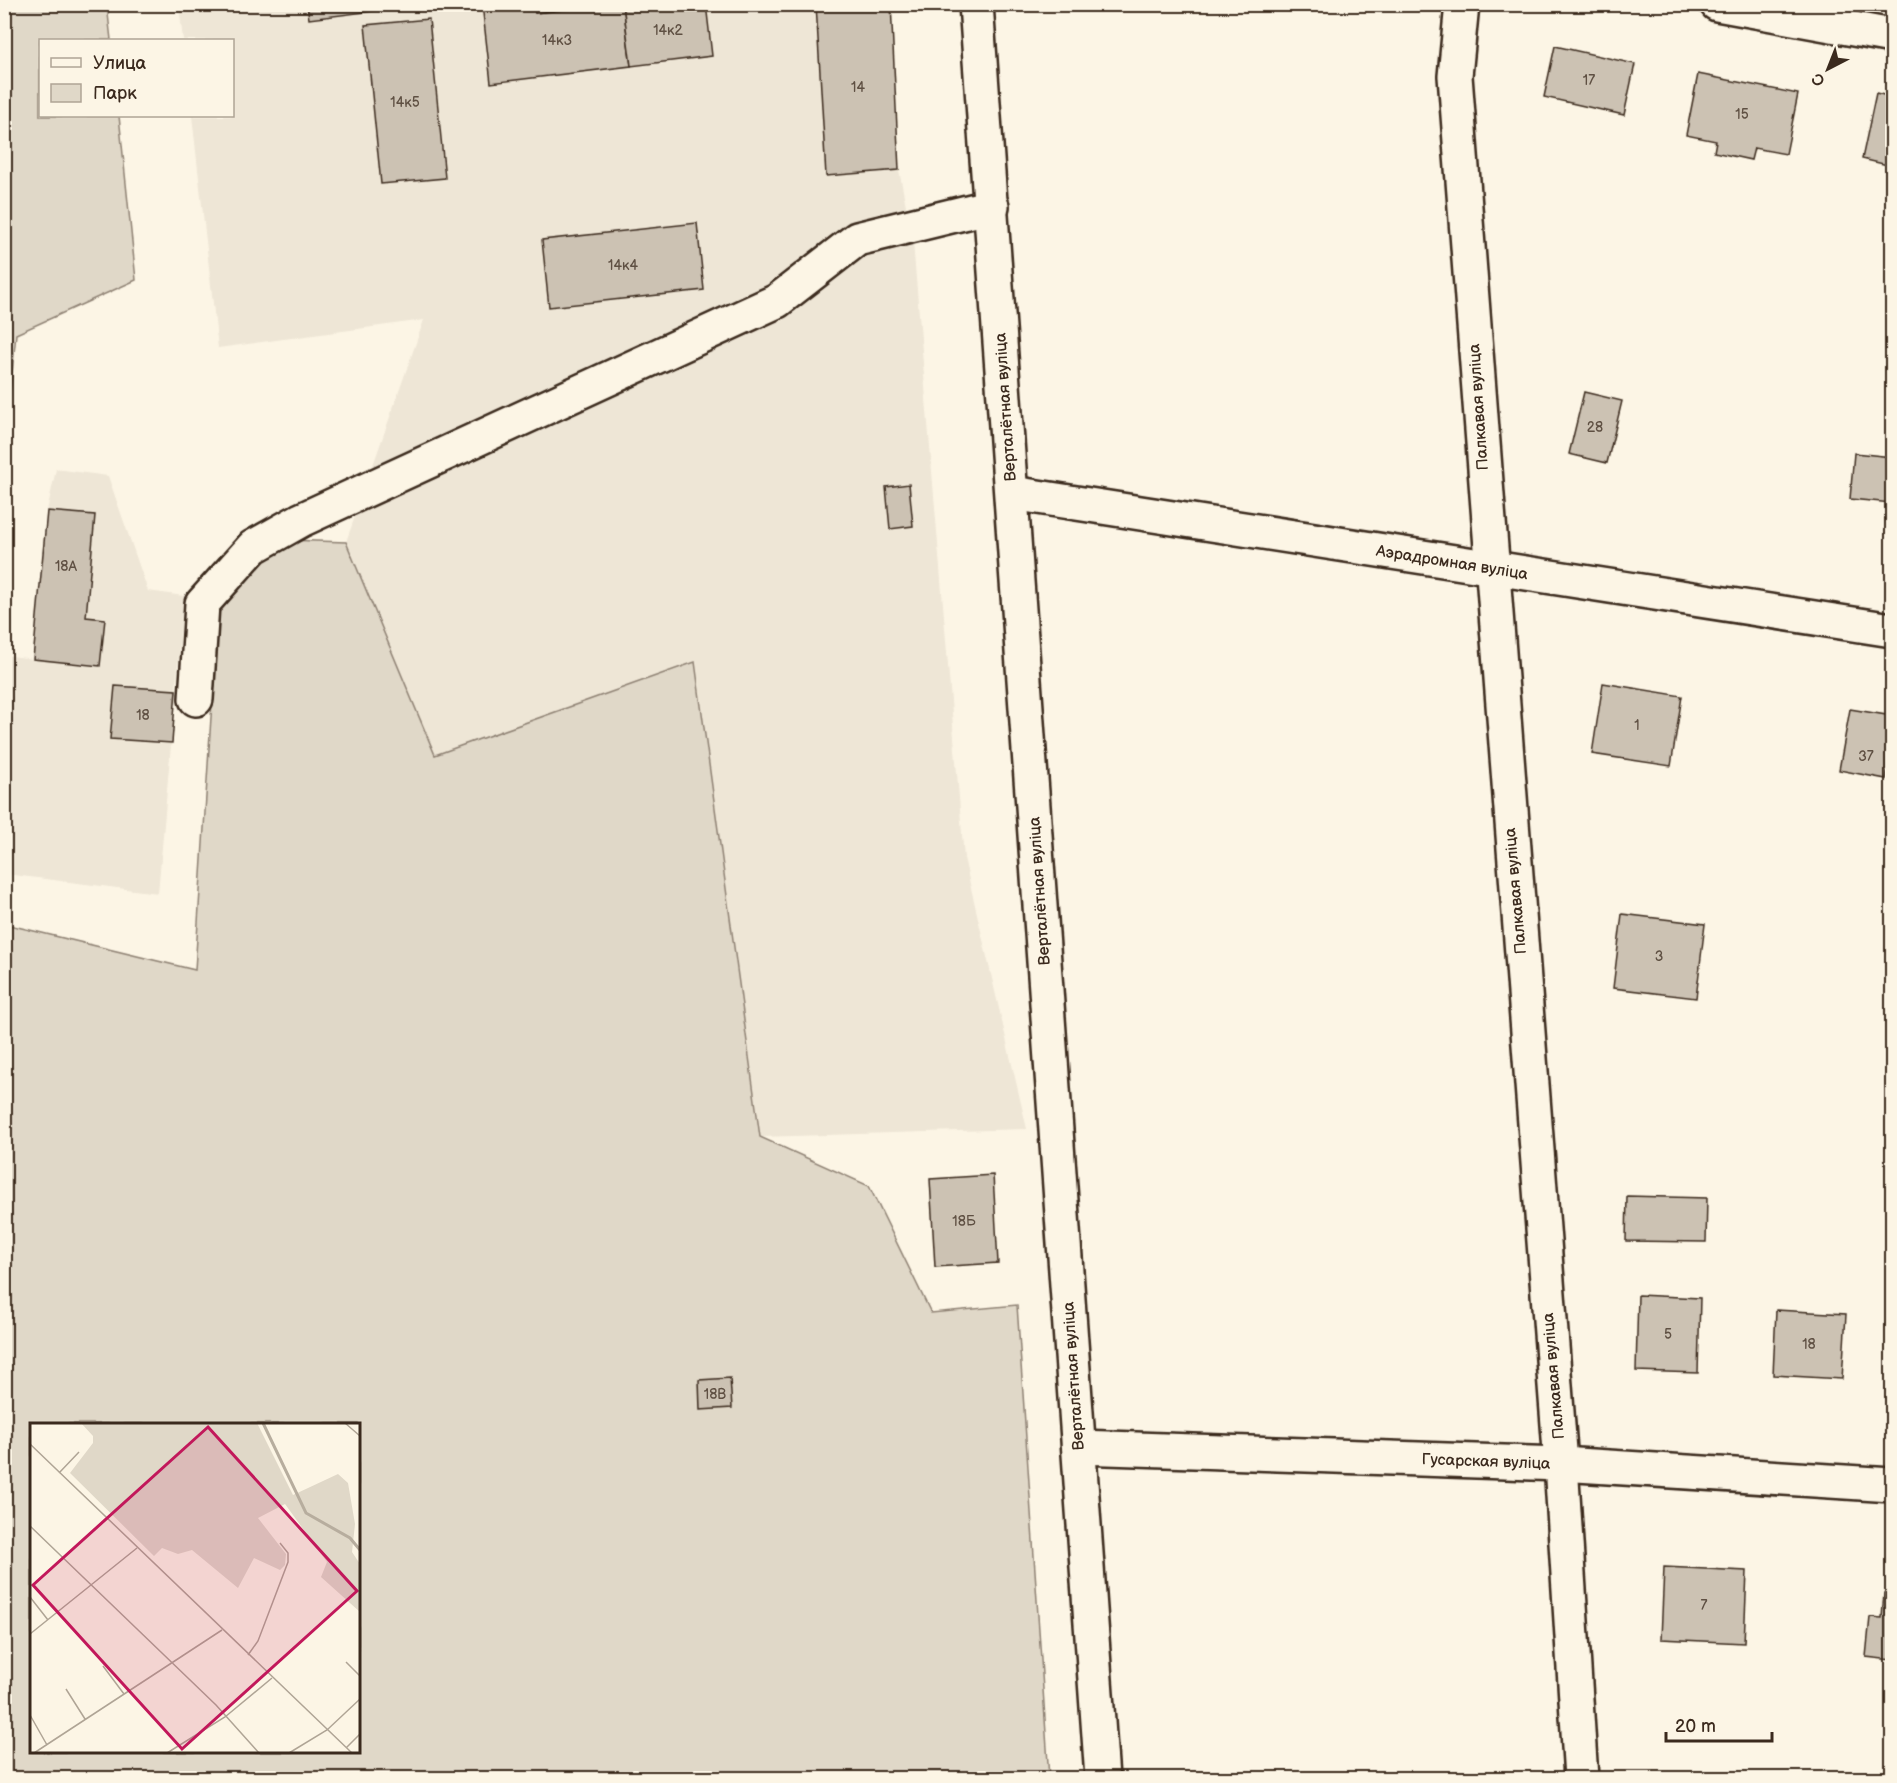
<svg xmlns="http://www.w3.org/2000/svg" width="1897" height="1783" viewBox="0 0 1897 1783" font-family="'Balsamiq Sans',sans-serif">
<rect width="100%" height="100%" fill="#fcf5e5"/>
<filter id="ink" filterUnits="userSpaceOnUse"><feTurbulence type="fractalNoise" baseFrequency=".0167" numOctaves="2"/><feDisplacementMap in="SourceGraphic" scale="12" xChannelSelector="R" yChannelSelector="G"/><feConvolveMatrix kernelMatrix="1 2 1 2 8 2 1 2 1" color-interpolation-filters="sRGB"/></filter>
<g filter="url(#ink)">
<g fill="#eee6d6">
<polygon points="179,5 891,5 899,170 913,242 964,858 1027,1129 760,1137 695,662 435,755 346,542 424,320 218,348 192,116 232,116 232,40 183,40"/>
<polygon points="56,469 108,476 148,591 184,596 158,893 5,874 4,655 33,659 47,511"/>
</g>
<g fill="#e0d8c8" stroke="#8e8173" stroke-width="1.5" fill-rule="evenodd">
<polygon points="5,4 107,5 111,40 40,40 40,116 119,116 136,280 16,334 5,443"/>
<path d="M285 540 346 542 435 755 695 662 760 1137 869 1186 931 1313 1017 1305 1049 1778H5V924L195 970 218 607ZM32 1424H358V1752H32Z"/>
</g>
<g fill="#ccc2b3" stroke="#3b2a1e" stroke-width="1.5">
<polygon points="307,4 430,4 309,19"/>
<polygon points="482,4 533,4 535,13 623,4 631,66 491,83"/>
<polygon points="533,4 605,4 535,13"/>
<polygon points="623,4 706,4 712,56 631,66"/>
<polygon points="816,4 891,4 899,170 826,176"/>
<polygon points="429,19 445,178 381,184 365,25"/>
<polygon points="1555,46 1635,64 1624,115 1544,97"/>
<polygon points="1698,74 1798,94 1786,154 1754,148 1751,160 1714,152 1716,141 1686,135"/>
<polygon points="1876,93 1892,97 1892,166 1862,159"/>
<polygon points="697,223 704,290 549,307 542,240"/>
<polygon points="1584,392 1622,401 1607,463 1569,454"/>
<polygon points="1854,453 1892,457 1892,503 1850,499"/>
<polygon points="909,484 913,526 890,529 886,487"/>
<polygon points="47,511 95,515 86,617 105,619 100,666 33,659"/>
<polygon points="1603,683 1682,696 1671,766 1592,754"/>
<polygon points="115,686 176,690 172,743 110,739"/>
<polygon points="1850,709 1892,716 1892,741 1886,779 1839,770"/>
<polygon points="1622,914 1705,924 1696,998 1613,988"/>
<polygon points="993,1175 998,1263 935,1267 930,1179"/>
<polygon points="1627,1196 1707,1198 1706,1242 1626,1241"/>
<polygon points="1638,1295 1700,1298 1698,1373 1636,1371"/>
<polygon points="1776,1310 1846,1314 1842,1379 1773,1375"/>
<polygon points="730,1378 732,1408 700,1410 699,1380"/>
<polygon points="1664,1567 1747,1571 1744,1643 1661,1639"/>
<polygon points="1884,1593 1892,1594 1892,1660 1866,1657 1870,1617 1882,1618"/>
</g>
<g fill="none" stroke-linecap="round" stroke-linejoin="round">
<g stroke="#3b2a1e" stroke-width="38">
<g id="minor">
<polyline points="976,4 1102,1778"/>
<polyline points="1462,4 1455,76 1561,1464 1581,1778"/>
<polyline points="1717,4 1892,36"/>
<polyline points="1012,493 1892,630"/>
<polyline points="196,699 202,604 253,547 301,520 777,301 857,239 992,206"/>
<polyline points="1079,1447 1561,1464 1892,1485"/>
</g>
</g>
<use href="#minor" stroke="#fcf5e5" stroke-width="33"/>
</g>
</g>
<g text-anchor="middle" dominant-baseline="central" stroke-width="5" stroke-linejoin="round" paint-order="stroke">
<g font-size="14" fill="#5f5043">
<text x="668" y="30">14к2</text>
<text x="557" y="40">14к3</text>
<text x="1589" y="80">17</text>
<text x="858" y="87">14</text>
<text x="405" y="102">14к5</text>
<text x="1742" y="114">15</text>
<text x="623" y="265">14к4</text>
<text x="1595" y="427">28</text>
<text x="66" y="566">18А</text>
<text x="143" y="715">18</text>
<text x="1637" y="725">1</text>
<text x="1866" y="756">37</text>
<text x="1659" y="956">3</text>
<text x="964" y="1221">18Б</text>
<text x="1668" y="1334">5</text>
<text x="1809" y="1344">18</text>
<text x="715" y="1394">18В</text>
<text x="1704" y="1605">7</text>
</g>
<g font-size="16" fill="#3b2a1e" stroke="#fcf5e5">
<text transform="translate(1006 407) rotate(-94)">Верталётная вуліца</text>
<text transform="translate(1479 407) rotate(-94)">Палкавая вуліца</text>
<text transform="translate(1452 563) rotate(9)">Аэрадромная вуліца</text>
<text transform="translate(1040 891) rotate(-94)">Верталётная вуліца</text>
<text transform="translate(1516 891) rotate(-95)">Палкавая вуліца</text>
<text transform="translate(1074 1376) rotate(-94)">Верталётная вуліца</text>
<text transform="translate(1554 1376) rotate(-95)">Палкавая вуліца</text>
<text transform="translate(1486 1462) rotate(2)">Гусарская вуліца</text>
</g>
</g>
<g transform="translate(30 1423)">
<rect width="330" height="330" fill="#fcf5e5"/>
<path d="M51 0H227L263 72 308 51 318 60 325 101 322 129 330 141V189L291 154 297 139 255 81 228 95 256 131 255 142 250 147 224 135 208 165 162 127 148 131 132 125 124 133 40 50 63 20V13Z" fill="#e0d8c8"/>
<path fill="none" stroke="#b7ad9e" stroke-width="3" d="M233 0 276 90 320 115 330 127"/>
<path fill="none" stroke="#afa495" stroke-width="1.5" d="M315 0 330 13M0 21 322 330M29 50 49 29M0 103 186 282 229 330M0 174 18 197M0 211 107 125M218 232 228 218 258 139V130L250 120M316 239 330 253M73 243 94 271M36 266 55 296M0 292 17 322M316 325 330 311M4 330 192 207M137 330 195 294 242 255M259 330 297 307 330 276"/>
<path fill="#c2185b" fill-opacity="0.15" stroke="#c2185b" stroke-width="3" d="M178 4 327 168 152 326 3 162Z"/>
<rect width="330" height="330" fill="none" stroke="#3b2a1e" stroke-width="3"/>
</g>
<rect width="1897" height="1783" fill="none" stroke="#fcf5e5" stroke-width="24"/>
<rect x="12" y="12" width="1873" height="1759" fill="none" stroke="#3b2a1e" stroke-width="2" filter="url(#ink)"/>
<rect x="39" y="39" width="195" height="78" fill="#fcf5e5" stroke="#afa495" stroke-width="1.5"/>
<rect x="51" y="58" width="30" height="9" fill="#fcf5e5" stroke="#afa495" stroke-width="1.5"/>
<text x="93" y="69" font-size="18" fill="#3b2a1e">Улица</text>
<rect x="51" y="84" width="30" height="18" fill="#e0d8c8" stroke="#afa495" stroke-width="1.5"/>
<text x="93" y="99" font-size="18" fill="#3b2a1e">Парк</text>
<g transform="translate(1828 69) rotate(222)" stroke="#fcf5e5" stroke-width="4.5" paint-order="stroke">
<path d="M0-4.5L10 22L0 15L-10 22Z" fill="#3b2a1e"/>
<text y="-9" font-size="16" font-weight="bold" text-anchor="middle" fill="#3b2a1e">С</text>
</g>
<path d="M1666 1732v9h106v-9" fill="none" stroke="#3b2a1e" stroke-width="3"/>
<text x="1675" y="1732" font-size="18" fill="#3b2a1e" stroke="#fcf5e5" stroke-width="4.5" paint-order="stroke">20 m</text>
</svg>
